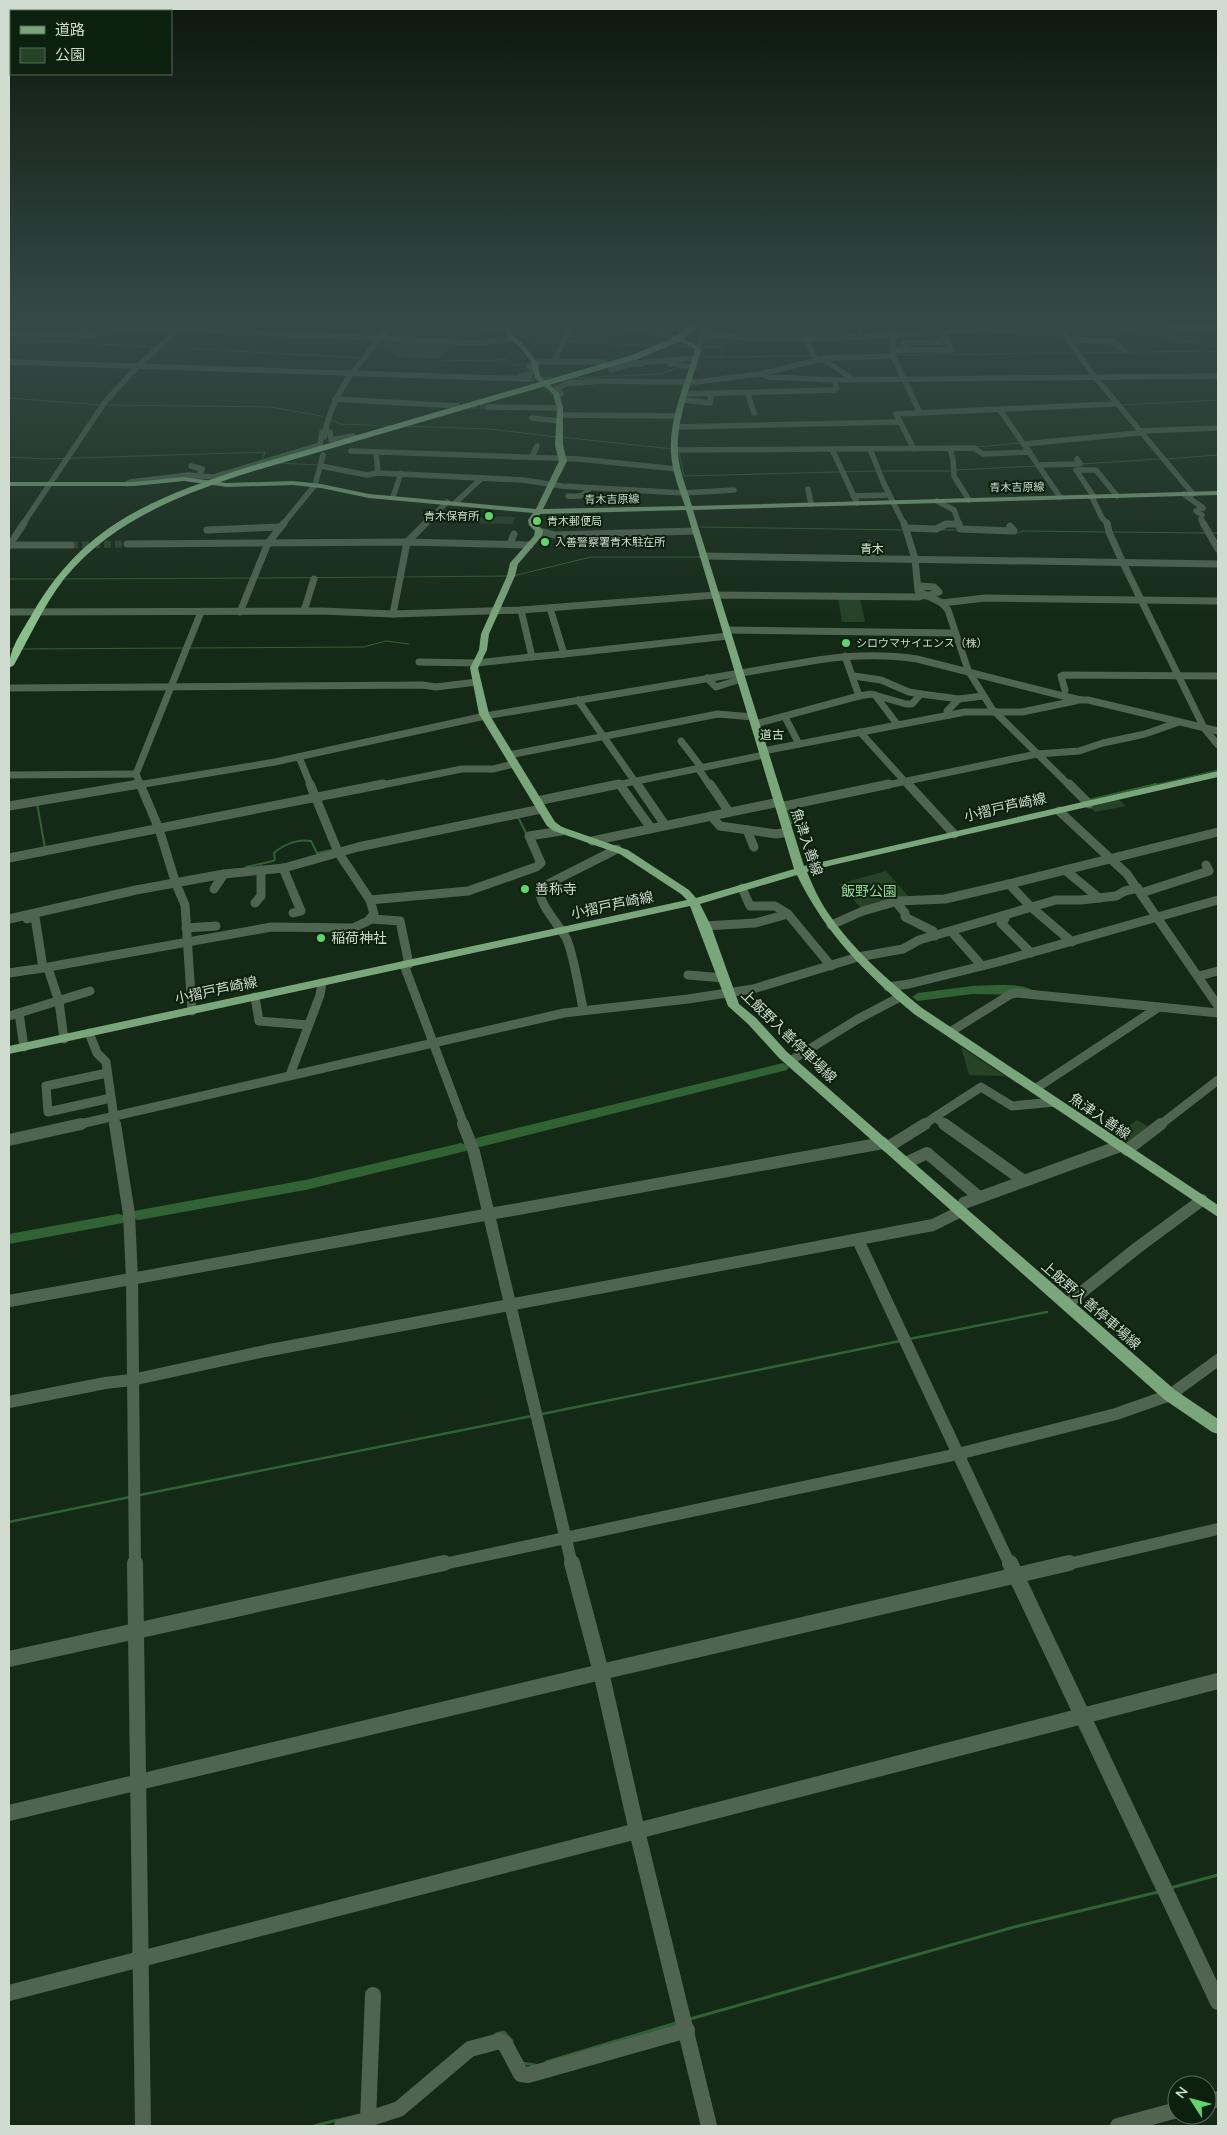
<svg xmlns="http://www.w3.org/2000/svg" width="1227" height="2135" viewBox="0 0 1227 2135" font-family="Quicksand,'Noto Sans JP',sans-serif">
<rect width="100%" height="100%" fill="#152a16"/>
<g fill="#264328">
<polygon points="383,342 447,343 451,345 439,359 400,358 390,352 391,349 378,348"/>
<polygon points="495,516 515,517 513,524 474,523 479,518 486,519"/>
<polygon points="838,598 860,598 865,622 842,622"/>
<polygon points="1118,799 1126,806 1095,812 1088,806"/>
<polygon points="886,871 909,897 862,909 839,884"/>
<polygon points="961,1047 1005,1076 969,1075"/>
<polygon points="1137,1120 1151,1128 1130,1144 1116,1135"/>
</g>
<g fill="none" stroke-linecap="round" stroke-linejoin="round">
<g stroke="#306234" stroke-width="1">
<polyline points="379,322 390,323"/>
<polyline points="543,322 546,326 538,340 655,346"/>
<polyline points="1088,322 1218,347"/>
<polyline points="395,323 495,329 495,331 543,331"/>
<polyline points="9,339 156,347"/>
<polyline points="668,346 693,347"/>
<polyline points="161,347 361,358"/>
<polyline points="700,347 721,347 722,357"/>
<polyline points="894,355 1218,351"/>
<polyline points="697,359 707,357 812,356"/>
<polyline points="442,360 488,361 507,359 514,365 529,363"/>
<polyline points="541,377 556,378"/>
<polyline points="573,378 661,374 679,367"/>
<polyline points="9,398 100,405"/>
<polyline points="104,405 271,407 321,416 341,424 390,426"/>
<polyline points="1122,405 1218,400"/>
<polyline points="404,426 489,429 557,437"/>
<polyline points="561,437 673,449"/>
<polyline points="976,447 1021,443"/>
<polyline points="679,452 684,476 877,471"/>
<polyline points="9,457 46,459 265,452 262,460"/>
<polyline points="1166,459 1218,455"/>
<polyline points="278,463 318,465"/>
<polyline points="1081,464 1161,459"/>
<polyline points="956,470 1036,466"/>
<polyline points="881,471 952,471"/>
<polyline points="701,527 904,530"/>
<polyline points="941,530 959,530"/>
<polyline points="1111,532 1206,533"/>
<polyline points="1016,533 1024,531 1106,532"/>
<polyline points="1211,533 1218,533"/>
<polyline points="513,576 591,557 701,557"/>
<polyline points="403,577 509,576"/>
<polyline points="256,578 399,577"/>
<polyline points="9,579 56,579"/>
<polyline points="63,579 251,578"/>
<polyline points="190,648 363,647 386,641 409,644"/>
<polyline points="9,649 15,649"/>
<polyline points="22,649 185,648"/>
<polyline points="1065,693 1082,697"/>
<polyline points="1150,786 1218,770"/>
</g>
<g stroke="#306234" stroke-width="2">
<polyline points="1089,800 1156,784"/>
<polyline points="37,803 45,848"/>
<polyline points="787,808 792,823 790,824"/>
<polyline points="518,817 526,833"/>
<path d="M246 867 273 861 275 859 274 853C284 844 298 839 311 841L317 853 332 850"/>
</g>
<g stroke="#306234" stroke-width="2.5">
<polyline points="909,1339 1047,1312"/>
<polyline points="542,1414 900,1341"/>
<polyline points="140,1495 532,1416"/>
<polyline points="9,1522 130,1497"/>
</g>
<g stroke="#306234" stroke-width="3">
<polyline points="1170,1888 1218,1875"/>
<polyline points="690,2019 1018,1926 1158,1892"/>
<polyline points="496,2034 504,2032 512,2041"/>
<polyline points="546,2062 676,2023"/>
<polyline points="522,2063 535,2065"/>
<polyline points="314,2126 337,2120"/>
</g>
<g fill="#306234" fill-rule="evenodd">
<path d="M972 986C985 986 1025 982 1033 991L1027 995 972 994 918 1001 912 997 918 993Z"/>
<polygon points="783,1063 789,1067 787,1070 480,1147 475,1145 473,1142 475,1139 480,1137"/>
<polygon points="461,1143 466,1145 468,1148 466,1151 305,1190 139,1220 134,1219 132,1215 134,1211 139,1210 305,1180"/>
<polygon points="118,1214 123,1215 125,1219 123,1223 9,1244 9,1234"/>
</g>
<g stroke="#314532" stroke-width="5.5" stroke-dasharray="5.5 2.5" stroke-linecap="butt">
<polyline points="529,379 581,381"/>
<polyline points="464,406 488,407"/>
</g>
<polyline stroke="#314532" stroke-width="7" stroke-dasharray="7 4" stroke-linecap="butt" points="71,545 127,544"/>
<g stroke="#506550" stroke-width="5.5">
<polyline points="18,322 52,322"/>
<polyline points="88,322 111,326 479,343 512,338"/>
<polyline points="579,322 634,327 678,339"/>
<polyline points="732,322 753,324"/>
<polyline points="851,322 857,324 862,337"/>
<polyline points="893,322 893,356 920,413"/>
<polyline points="1055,322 1095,377 1193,494"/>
<polyline points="652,327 685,329 693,322"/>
<polyline points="9,333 80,334 90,324"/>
<path d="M704 333C795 348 890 332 981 330 1008 330 1034 335 1061 331"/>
<polyline points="80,334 94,336"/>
<polyline points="807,338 813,355 819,360"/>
<polyline points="1067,339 1114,342 1125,351"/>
<polyline points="698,350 704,333 712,322"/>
<polyline points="893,350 952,350 943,333"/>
<polyline points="907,350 905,343 948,342"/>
<polyline points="822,359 853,379"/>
<polyline points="554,361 573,322"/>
<polyline points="9,362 529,379"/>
<polyline points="636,363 696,358"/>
<polyline points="670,364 695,367"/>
<polyline points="611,370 632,364 641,364"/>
<polyline points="760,374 771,377 834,380 1218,376"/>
<polyline points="521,376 531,374 532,368 529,366 539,362 604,362"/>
<polyline points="587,381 696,382 760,374 826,358 893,356"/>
<polyline points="686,394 835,390 837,388 834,380"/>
<polyline points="748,394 754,413"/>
<polyline points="557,395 561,394 557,388 569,383 592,382"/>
<polyline points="335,399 458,406"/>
<polyline points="684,400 710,403 711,397 708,394"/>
<polyline points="488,407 560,408"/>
<polyline points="1000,410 1060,497"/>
<polyline points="560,415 679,416"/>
<polyline points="532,418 560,421"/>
<polyline points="677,427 900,422"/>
<polyline points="1140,431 1218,428"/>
<path d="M324 437C332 388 364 359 394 322"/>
<polyline points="1024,444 1138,433"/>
<polyline points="832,449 857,503"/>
<polyline points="870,449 884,484 904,524"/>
<polyline points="914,449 896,414 1113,404"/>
<polyline points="950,449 953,459 954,476 969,500"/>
<polyline points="674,450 974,448 983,454 1030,452"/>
<polyline points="351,451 579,459 677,469"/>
<polyline points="376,452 378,473 523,480 562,486 684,493 734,490"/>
<polyline points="532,457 537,446"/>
<polyline points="1038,465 1080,464 1077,459"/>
<polyline points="191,466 202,469 199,475"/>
<polyline points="321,466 367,475 378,473"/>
<polyline points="127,484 130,482 188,475 214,477 320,445 322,432 330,432 331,440 353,436"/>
<polyline points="808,489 811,504"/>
<polyline points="1184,494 1203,508 1196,511 1202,515"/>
<path d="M568 496C579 497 583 497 590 488"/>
<polyline points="853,496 889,495"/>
<polyline points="393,497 401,473"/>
<polyline points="1092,497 1102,518 1108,524"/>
<polyline points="1094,497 1076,470 1096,470 1117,496"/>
<polyline points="937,501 954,510 959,524"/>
<polyline points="455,503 482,478"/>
<polyline points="1201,519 1204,524"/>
<polyline points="23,524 105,402 138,366 186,322"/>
<polyline points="283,524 315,485 323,455"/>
<polyline points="425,524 447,502"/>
<polyline points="945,524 959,524"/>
</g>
<g stroke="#506550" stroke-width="7">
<polyline points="904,523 915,559 918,591 942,603 948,610 968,670 992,709 1070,786"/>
<polyline points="958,523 960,529 1014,531 1010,526"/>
<polyline points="1107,523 1109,532 1123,563 1204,728 1218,745"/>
<polyline points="1203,523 1218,549"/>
<polyline points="906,528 936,529 946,524 959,524"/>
<polyline points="207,530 280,527"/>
<polyline points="539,531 555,535 695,531"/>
<polyline points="127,544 407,542 530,545"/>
<polyline points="510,544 514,534"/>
<polyline points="869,544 871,558"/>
<polyline points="9,545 71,545"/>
<polyline points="9,546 24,523"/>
<polyline points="703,556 1218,564"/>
<polyline points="918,586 934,587 939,592 926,596"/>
<polyline points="942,603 985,598 1218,601"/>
<polyline points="304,611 314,579"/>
<polyline points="9,612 322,611 393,614 521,610 715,595 919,597 924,595"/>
<polyline points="240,612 268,543 284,523"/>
<polyline points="393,614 407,542 426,523"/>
<polyline points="726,630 954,633"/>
<polyline points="564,654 728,636"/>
<polyline points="845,656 859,696 871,694 906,704 912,704 921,694 959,699 947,711 949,715"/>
<polyline points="532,657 564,654 550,608"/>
<polyline points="419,662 476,663 532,657 521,610"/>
<polyline points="854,676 881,680 909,692 921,694"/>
<polyline points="707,678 716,687 741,679"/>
<polyline points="12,688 422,685 436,687 477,682"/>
<polyline points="1065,690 1061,676 1065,675 1218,676"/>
<polyline points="875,695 897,724"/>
<polyline points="959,699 983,696"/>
<polyline points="578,700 638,786"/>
<polyline points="785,717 799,744"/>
<polyline points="755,724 859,696"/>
<polyline points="860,732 909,786"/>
<polyline points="681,741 701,767"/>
<polyline points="763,751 965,712 1022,712 1075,701"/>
<polyline points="509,755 718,714 753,717"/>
<polyline points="299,757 311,786"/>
<polyline points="698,768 710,786"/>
<polyline points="9,775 136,774"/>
<path d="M132 786 275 762 485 716 818 660C851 655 884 654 917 659L1079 700H1088L1218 731"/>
<polyline points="141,786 136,774 201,612"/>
<polyline points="377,786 462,769 493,769 514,764"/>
<polyline points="612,786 764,755"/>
<polyline points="883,786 1037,754 1079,751 1103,743 1145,734 1179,722"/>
</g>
<g stroke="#506550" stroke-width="9">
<polyline points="140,784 159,829 176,884 185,905 192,1011"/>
<polyline points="310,784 338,852 370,900"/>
<polyline points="637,784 665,825"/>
<polyline points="710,784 729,812"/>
<polyline points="908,784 954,834"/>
<polyline points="1069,784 1089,804"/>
<polyline points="620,785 651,828"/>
<polyline points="537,801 619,784"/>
<polyline points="9,806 139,784"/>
<polyline points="780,807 889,784"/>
<polyline points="1059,811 1127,874 1218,1006"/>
<polyline points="711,816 720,826 776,834 788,832"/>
<polyline points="747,830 754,847"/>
<polyline points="592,841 779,802"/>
<polyline points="9,858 383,784"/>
<polyline points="283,868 301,911 293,913"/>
<polyline points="1065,870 1099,898"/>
<polyline points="1009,884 1218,832"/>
<polyline points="742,888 750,906 775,906 788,914"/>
<polyline points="214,889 224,874"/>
<polyline points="1141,893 1209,871 1206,865"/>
<polyline points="896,902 905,913 905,917 933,931 935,936"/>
<polyline points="255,903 261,896 261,870"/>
<polyline points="1002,916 1005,919 1001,923 1031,953"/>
<polyline points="9,919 136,890 224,874 284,868 358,847 541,809"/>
<polyline points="372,919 400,921 409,964"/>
<polyline points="831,925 863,911 898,901 945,899 1009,884 1031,907 1072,942"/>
<polyline points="705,926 755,923 788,914 831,966"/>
<polyline points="186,928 216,926"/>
<polyline points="951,931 982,966"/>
<polyline points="404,965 464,1125"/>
<polyline points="43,968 271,927 353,928 368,921 374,914 370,900 468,891 536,867 541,863 529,836 561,831"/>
<polyline points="48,968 59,1002 64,1039"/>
<polyline points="9,973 43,968 35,917 27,919"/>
<polyline points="688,975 724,978"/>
<polyline points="1199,976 1218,971"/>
<polyline points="888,987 909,984 998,962 1218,900"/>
<polyline points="255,997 259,1021 308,1025"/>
<polyline points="1159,1007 1218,1013"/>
<path d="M583 1009C580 994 572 946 565 936 558 924 537 902 540 888L617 849"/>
<polyline points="19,1013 24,1047"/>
<polyline points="9,1016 90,991"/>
<polyline points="950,1032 1011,994 1017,993 1159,1007 1035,1089"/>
<polyline points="89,1033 97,1053 106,1062 115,1125"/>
<polyline points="790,1061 858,1019 900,997"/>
<polyline points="107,1073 46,1086 48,1112 111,1098"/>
<polyline points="290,1075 320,995 322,983"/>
<polyline points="935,1117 981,1087 1012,1106 1055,1102"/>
<polyline points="76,1125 564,1013 688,999 753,989 858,957 903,949 919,940 1056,900 1081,900 1116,896 1125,891 1138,888"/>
<polyline points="923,1125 935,1117 946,1125"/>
<polyline points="1160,1125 1218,1080"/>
</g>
<g stroke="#506550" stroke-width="12">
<polyline points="115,1124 129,1214 132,1279 135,1565"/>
<polyline points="463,1124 474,1152 572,1565"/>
<polyline points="944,1124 1024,1181"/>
<polyline points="9,1140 81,1124"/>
<polyline points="888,1147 925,1124"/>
<polyline points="1127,1150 1161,1124"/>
<polyline points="906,1163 927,1153 979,1197"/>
<polyline points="858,1240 1010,1565"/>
<polyline points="9,1301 883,1143"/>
<polyline points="1067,1304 1137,1248 1202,1200"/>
<polyline points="9,1402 105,1383 132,1380 265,1351 933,1225 957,1213 964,1203 1120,1146"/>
<polyline points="439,1565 958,1454 1116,1414 1170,1395 1218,1360"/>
<polyline points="1064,1565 1218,1529"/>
</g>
<g stroke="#506550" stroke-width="16">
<polyline points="135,1563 143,2126"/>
<polyline points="572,1563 601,1672 637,1831 709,2126"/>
<polyline points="1010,1563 1218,2002"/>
<polyline points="9,1659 444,1563"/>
<polyline points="9,1813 601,1672 1069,1563"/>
<polyline points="9,1993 1218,1681"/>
<polyline points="1207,2102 1218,2099"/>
<polyline points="368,2119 373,1995"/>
<polyline points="342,2126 359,2122"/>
<polyline points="359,2126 359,2122 399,2109 470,2049 500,2041 505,2044 521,2074 528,2075 687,2030"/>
<polyline points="1118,2126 1177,2110"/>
</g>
<g fill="#7aa67b" fill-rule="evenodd">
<path d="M499 322H505L514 337 524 345 538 363 540 376 559 393 563 408V445L567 461 543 509 685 506C679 489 672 471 671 453 669 418 685 384 695 350L689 345 676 340 678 337 693 343 701 350C692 383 676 417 678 453 679 471 687 489 692 506L1218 491V495L693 510 804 866 1218 771V777L833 865 807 872C813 886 819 900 828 913 853 950 888 980 922 1008L1218 1205V1217L914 1014C865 973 825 933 797 875L700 904 711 926 739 1004 756 1018 787 1052 853 1110 1175 1390 1218 1419V1434L1212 1432 1165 1400 779 1058 748 1024 728 1006 690 906 9 1054V1046L687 900 681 894 620 854 554 831 547 826 479 714 470 668 479 650 481 634 507 576 510 563 534 536 535 531 529 525 528 520 533 513 369 498 321 488 293 485 227 487 184 481 134 486H9V482H134L184 477 227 483 293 481 321 484 369 494 536 509 559 461 555 445 557 408 553 394 535 378 532 363 520 347 510 339ZM686 510 794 869 696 898 689 890 628 850 562 827 555 822 489 714 478 668 487 650 489 634 515 576 518 564 542 536 543 531 537 524 536 520 540 514Z"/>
<polygon points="1135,322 1218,325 1218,329 1181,329"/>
</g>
<path fill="#8abf8c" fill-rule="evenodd" d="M695 322H703L681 341 638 359 254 471C184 493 112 520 64 579 44 605 30 636 14 665L9 668C9 649 21 633 31 616 82 525 153 498 248 467L632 355 675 337Z"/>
</g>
<linearGradient id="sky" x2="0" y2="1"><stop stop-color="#0c170c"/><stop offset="0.52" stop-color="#354a47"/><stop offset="1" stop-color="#354a47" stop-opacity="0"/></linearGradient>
<rect width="1227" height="621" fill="url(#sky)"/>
<g fill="#60d56b" stroke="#0b200d" stroke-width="2">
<circle cx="489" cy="516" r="5"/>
<circle cx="537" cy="521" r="5"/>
<circle cx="545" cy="542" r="5"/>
<circle cx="846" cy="643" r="5"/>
<circle cx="525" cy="889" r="5"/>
<circle cx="321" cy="938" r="5"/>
</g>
<g text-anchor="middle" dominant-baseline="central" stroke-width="4" stroke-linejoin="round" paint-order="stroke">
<g font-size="11" fill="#cfdccf" stroke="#0b200d">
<text transform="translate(1017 487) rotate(-1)">青木吉原線</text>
<text transform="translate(612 499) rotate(-1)">青木吉原線</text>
</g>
<g font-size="11" fill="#cfdccf" stroke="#0b200d" text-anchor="start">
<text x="479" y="516" text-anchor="end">青木保育所</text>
<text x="547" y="521">青木郵便局</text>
<text x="555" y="542">入善警察署青木駐在所</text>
<text x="856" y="643">シロウマサイエンス（株）</text>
</g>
<g font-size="12" fill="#c9e3c9" stroke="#0b200d">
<text x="872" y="548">青木</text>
<text x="772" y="734">道古</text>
</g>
<g font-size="14" fill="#cfdccf" stroke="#0b200d">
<text transform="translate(1005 807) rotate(-13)">小摺戸芦崎線</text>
<text transform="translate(807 842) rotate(71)">魚津入善線</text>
<text transform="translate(612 905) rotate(-12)">小摺戸芦崎線</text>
<text transform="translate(216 990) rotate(-12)">小摺戸芦崎線</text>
<text transform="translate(789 1036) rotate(44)">上飯野入善停車場線</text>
<text transform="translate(1100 1116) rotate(34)">魚津入善線</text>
<text transform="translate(1091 1305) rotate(41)">上飯野入善停車場線</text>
</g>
<g font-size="14" fill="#cfdccf" stroke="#0b200d" text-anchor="start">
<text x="535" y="889">善称寺</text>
<text x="331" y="938">稲荷神社</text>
</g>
<g font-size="14" fill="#91db95" stroke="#0b200d">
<text x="869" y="891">飯野公園</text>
</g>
</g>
<rect width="1227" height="2135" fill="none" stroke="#cfdccf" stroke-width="20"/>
<rect x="10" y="10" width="162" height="65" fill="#0b200d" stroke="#596b5b"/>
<rect x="20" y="26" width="25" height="8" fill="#7aa67b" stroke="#596b5b"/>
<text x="55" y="35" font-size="15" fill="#cfdccf">道路</text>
<rect x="20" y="48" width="25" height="15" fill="#264328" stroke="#596b5b"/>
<text x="55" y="60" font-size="15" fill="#cfdccf">公園</text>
<g transform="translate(1192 2100) rotate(306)"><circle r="24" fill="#0b200d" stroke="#596b5b"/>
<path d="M0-4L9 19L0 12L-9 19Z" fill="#60d56b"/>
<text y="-8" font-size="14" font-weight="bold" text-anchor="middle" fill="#cfdccf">N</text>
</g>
</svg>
